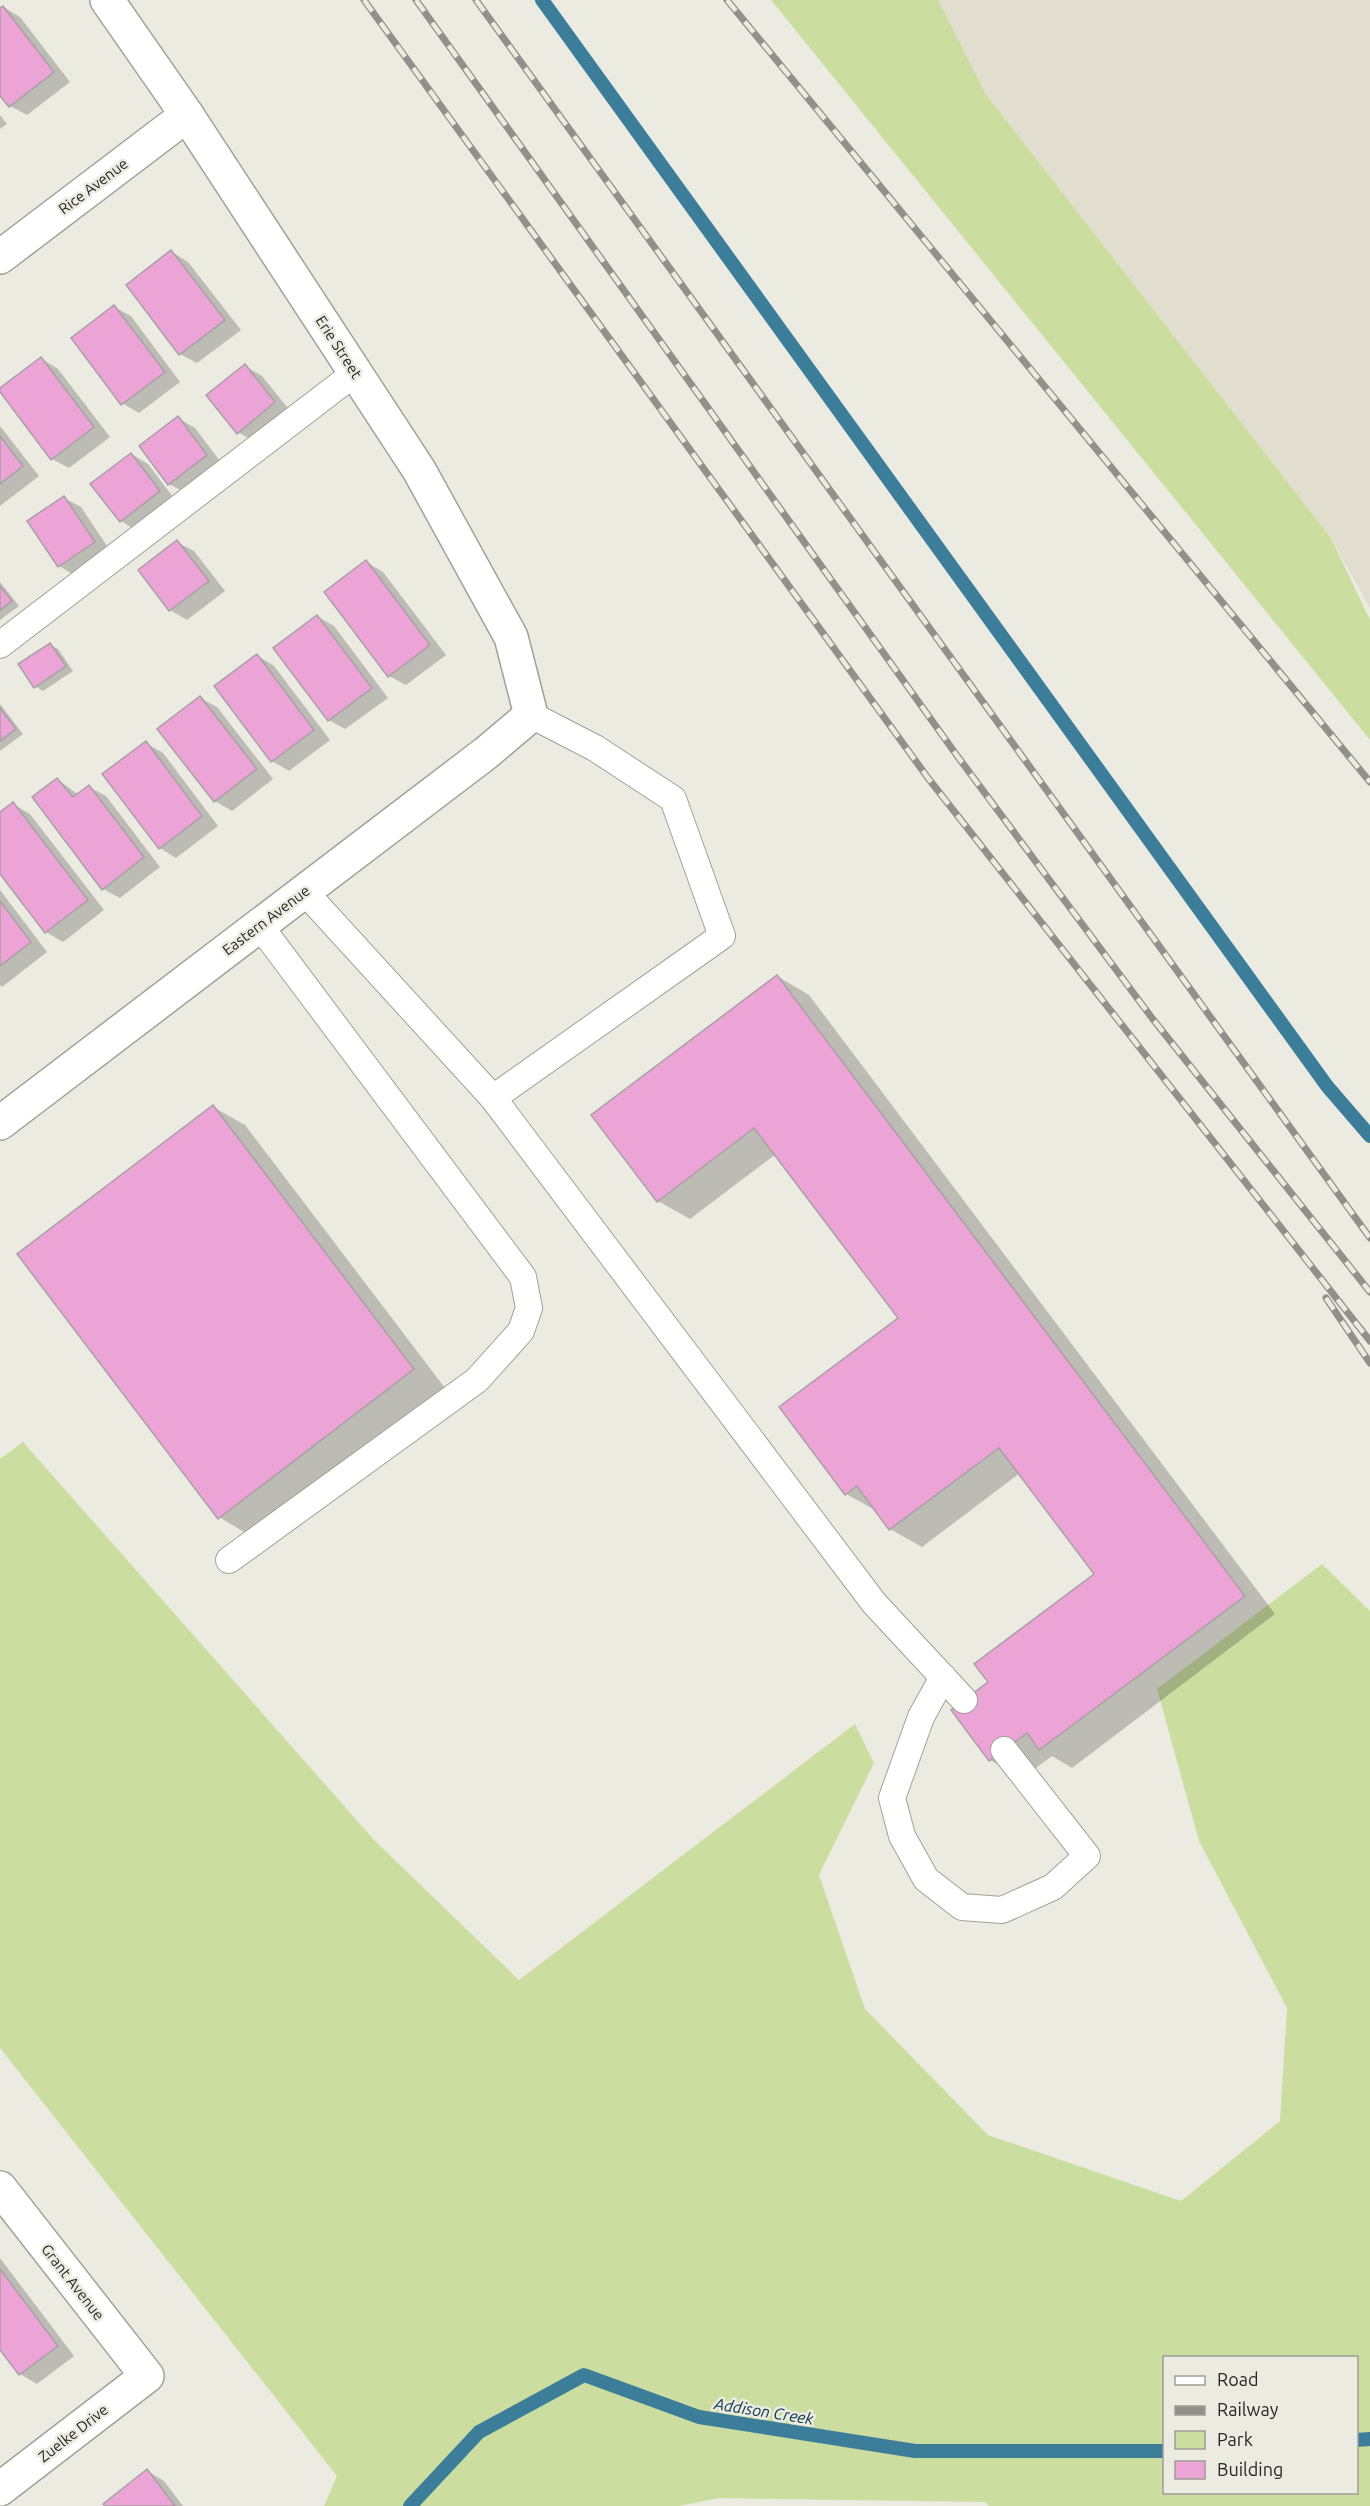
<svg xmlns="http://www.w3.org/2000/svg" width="1370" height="2506" viewBox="0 0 1370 2506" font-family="Ubuntu,sans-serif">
<rect width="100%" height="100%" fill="#ecebe2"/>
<polygon fill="#e2decf" points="937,0 1370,0 1370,608 1331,538 985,93"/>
<g fill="#cbde9f" fill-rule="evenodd">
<polygon points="771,0 938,0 985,93 1331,538 1370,620 1370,740"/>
<path d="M23 1442 375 1841 519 1980 855 1724 874 1763 819 1875 865 2009 988 2135 1181 2201 1280 2121 1287 2008 1199 1841 1157 1689 1322 1564 1370 1611V2506H989L985 2502 719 2498 679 2506H324L337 2476 0 2048V1459ZM1164 2358H1356V2492H1164Z"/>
</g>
<g fill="#0003">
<polygon points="3,7 20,17 70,82 27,115 10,106 0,93 0,9"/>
<polygon points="0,115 7,124 0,129"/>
<polygon points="172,252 188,262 241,330 197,363 180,354"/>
<polygon points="114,307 131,316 180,382 139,413 122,403"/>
<polygon points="42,359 58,369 110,437 69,468 52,459"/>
<polygon points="245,366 262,376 291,412 255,442 238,432"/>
<polygon points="178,418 195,428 223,465 186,493 169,484"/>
<polygon points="0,426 39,476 0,506"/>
<polygon points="131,454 148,464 176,501 137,531 121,521"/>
<polygon points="64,498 81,507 111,552 76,576 59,566"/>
<polygon points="177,542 194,551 225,591 187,620 170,610"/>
<polygon points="366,562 383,572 446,655 406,685 389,676"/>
<polygon points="0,582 19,606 0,620"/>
<polygon points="318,617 334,626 388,698 345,729 329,720"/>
<polygon points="50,645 58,649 73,671 43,691 35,686"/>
<polygon points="258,656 274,666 330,740 289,771 272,761 216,687"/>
<polygon points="200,698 217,707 273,779 232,811 215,801 159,729"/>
<polygon points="0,704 23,734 0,751"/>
<polygon points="146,743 163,753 218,826 176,858 160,848"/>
<polygon points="58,780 79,795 89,787 106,796 160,867 120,898 103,889"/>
<polygon points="13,804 30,814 104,910 63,942 46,932 0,872 0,814"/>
<polygon points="0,890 47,952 2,987 0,985"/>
<polygon points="777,976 809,995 1275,1614 1072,1768 1052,1756 1022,1778 990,1760 990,1682 1096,1574 1020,1473 922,1547 890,1529 877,1511 846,1494 900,1318 776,1154 690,1219 658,1201"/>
<polygon points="213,1107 245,1125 445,1388 251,1536 219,1517"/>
<polygon points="0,2258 74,2356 37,2384 20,2374 0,2347"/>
<polygon points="147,2471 164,2481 183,2506 107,2506"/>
</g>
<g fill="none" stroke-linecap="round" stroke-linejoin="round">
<g stroke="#3c7e9a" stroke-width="14">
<polyline points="542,0 1327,1086 1370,1136"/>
<polyline points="1356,2440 1370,2439"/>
<polyline points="410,2506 479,2432 584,2375 699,2417 915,2451 1164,2451"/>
</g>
</g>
<g fill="#eca4d7" stroke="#a8a0a5" stroke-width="1.5">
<polygon points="3,6 54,72 9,107 0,96 0,8"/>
<polygon points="171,250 225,320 179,355 126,285"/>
<polygon points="114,305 165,372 121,405 71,338"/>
<polygon points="41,357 94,427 51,460 0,392 0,388"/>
<polygon points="245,364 275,402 237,434 206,395"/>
<polygon points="178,416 207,455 168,485 139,446"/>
<polygon points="0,436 23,466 0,484"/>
<polygon points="131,453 160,491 120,522 90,484"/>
<polygon points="64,496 95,542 58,567 27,521"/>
<polygon points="177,540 209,581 169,611 138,570"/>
<polygon points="366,560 430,645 388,677 324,592"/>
<polygon points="0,586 12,601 0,610"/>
<polygon points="317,615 372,688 328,721 273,648"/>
<polygon points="50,643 66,666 34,688 18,664"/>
<polygon points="257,654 314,730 271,762 214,686"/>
<polygon points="200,696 257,769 214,802 157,729"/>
<polygon points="0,708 16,729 0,741"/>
<polygon points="146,741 202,816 159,849 102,774"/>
<polygon points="57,778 73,797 89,785 144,857 102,890 32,797"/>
<polygon points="13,802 88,900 45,933 0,874 0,812"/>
<polygon points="0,901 31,942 0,966"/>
<polygon points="777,975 1245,1596 1039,1750 1027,1733 989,1761 951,1710 988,1682 974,1664 1094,1574 999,1448 889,1530 857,1486 845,1495 779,1407 898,1318 754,1128 657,1202 591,1115"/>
<polygon points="213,1105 414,1369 218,1519 17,1254"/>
<polygon points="0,2269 58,2346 19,2375 0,2350"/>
<polygon points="147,2469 175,2506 105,2506 103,2504"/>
</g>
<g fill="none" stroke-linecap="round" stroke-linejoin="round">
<g stroke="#a2a198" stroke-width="28">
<g id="service">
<polyline points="0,645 355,373"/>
<polyline points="304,891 493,1098 722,936 673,799 595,748 531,715"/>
<polyline points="493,1098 874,1603 964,1700"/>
<polyline points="229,1560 477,1380 521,1331 529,1308 523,1277 260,926"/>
<polyline points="943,1677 921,1717 892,1798 902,1836 926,1879 962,1907 1002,1910 1053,1887 1087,1856 1004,1750"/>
</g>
</g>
<g stroke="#a2a198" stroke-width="36">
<g id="minor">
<polyline points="0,257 187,115"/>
<polyline points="0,1123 486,753 531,715 511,637 419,470 187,115 107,0"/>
<polyline points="0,2188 147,2376 0,2489"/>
</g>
</g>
<use href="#service" stroke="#fff" stroke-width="26"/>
<use href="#minor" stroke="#fff" stroke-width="33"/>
<g stroke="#91908a" stroke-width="7">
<g id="rail">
<polyline points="364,0 928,778 1370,1341"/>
<polyline points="416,0 958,757 1152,1018 1370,1292"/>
<polyline points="476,0 1370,1238"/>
<polyline points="727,0 1370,782"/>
<polyline points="1326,1298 1370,1363"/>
</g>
</g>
<use href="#rail" stroke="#ecebe2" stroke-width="4.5" stroke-dasharray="14" stroke-linecap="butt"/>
</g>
<g text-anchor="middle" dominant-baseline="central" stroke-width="5" stroke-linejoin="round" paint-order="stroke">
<g font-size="15" fill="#282724" stroke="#ecebe2">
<text transform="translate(93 186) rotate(-37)">Rice Avenue</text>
<text transform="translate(339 347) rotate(57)">Erie Street</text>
<text transform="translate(266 920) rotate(-37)">Eastern Avenue</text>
<text transform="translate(73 2282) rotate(52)">Grant Avenue</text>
<text transform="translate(73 2433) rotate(-38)">Zuelke Drive</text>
</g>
<g font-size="16" font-style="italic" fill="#0a3546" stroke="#ecebe2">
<text transform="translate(764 2411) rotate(9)">Addison Creek</text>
</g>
</g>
<rect x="1163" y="2356" width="195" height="138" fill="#ecebe2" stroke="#9e9d96" stroke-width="1.5"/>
<rect x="1175" y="2376" width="30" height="9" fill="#ffffff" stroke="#9e9d96" stroke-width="1.5"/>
<text x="1217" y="2386" font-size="18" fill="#282724">Road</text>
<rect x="1175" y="2406" width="30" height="9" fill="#91908a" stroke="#9e9d96" stroke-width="1.5"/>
<text x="1217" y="2416" font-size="18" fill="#282724">Railway</text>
<rect x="1175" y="2431" width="30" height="18" fill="#cbde9f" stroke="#9e9d96" stroke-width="1.5"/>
<text x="1217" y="2446" font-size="18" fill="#282724">Park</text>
<rect x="1175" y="2461" width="30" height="18" fill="#eca4d7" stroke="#9e9d96" stroke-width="1.5"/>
<text x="1217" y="2476" font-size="18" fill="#282724">Building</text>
</svg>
